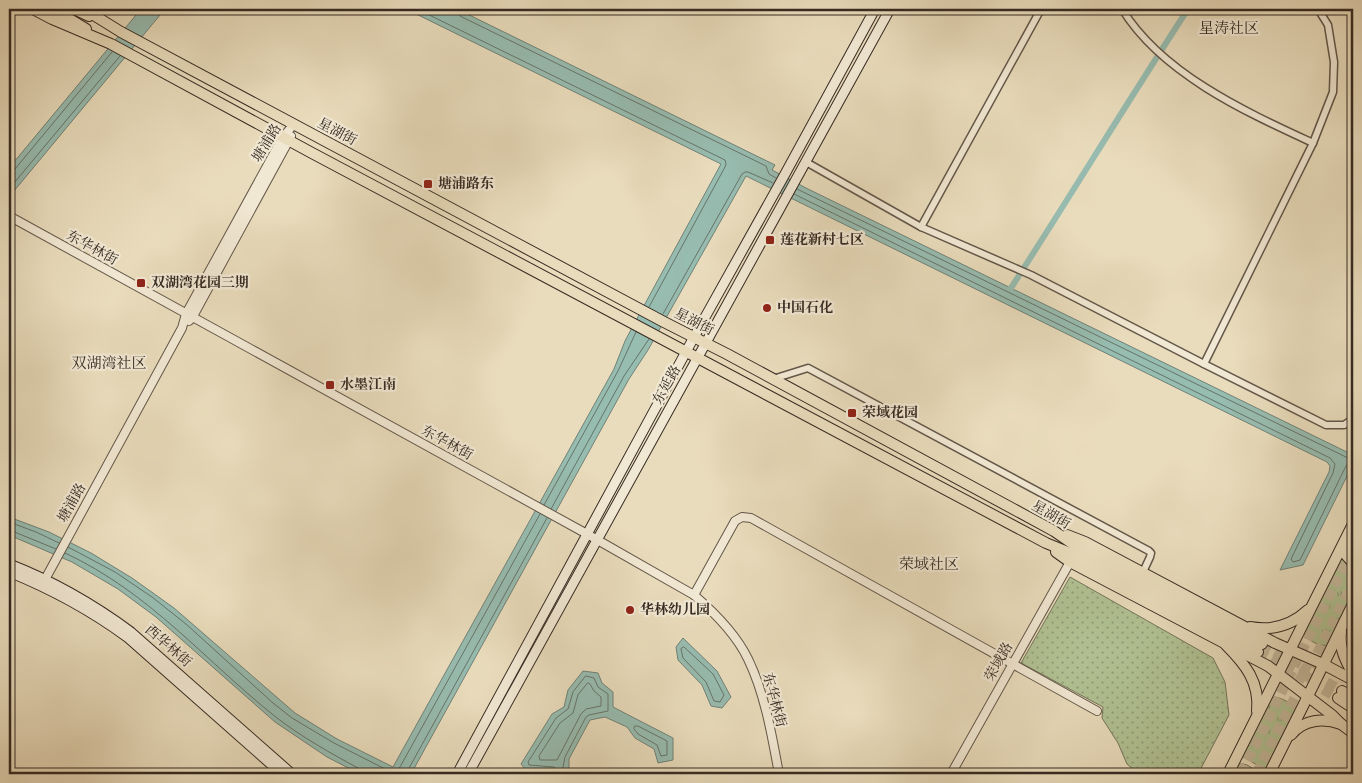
<svg xmlns="http://www.w3.org/2000/svg" width="1362" height="783" viewBox="0 0 1362 783" font-family="'IM FELL English','Noto Serif SC',serif">
<defs>
<pattern id="grass-tufts" width="24" height="20" patternUnits="userSpaceOnUse" patternTransform="scale(1.25)"><rect width="24" height="20" fill="#b1c294"/><path d="M3 7l-1-3M5 7V3M7 7l1-3M15 17l-1-3M17 17v-4M19 17l1-3" fill="none" stroke="#919e78"/></pattern>
<pattern id="park-dots" width="8" height="8" patternUnits="userSpaceOnUse" patternTransform="scale(1.25)"><rect width="8" height="8" fill="#b1c294"/><path d="M2 2h.1M6 6h.1" fill="none" stroke="#919e78" stroke-width="1.8" stroke-linecap="round"/></pattern>
</defs>
<rect width="100%" height="100%" fill="#e9dcbc"/>
<filter id="stains"><feTurbulence type="fractalNoise" baseFrequency=".004" numOctaves="4"/><feColorMatrix values="0 0 0 0 .2 0 0 0 0 .09 0 0 0 0 .02 0 0 0 .5 -.17"/></filter>
<radialGradient id="worn" r=".72"><stop offset=".6" stop-color="#630" stop-opacity="0"/><stop offset="1" stop-color="#630" stop-opacity=".3"/></radialGradient>
<g fill="url(#grass-tufts)" stroke="#74765c">
<path d="M1340 557 1353 566V599L1329 645C1320 647 1308 641 1303 633Z"/>
<path d="M1273 697C1280 697 1292 703 1296 709L1266 769H1264L1242 756 1270 698Z"/>
<polygon points="1239,763 1247,765 1262,774 1232,774"/>
</g>
<polygon fill="url(#park-dots)" stroke="#74765c" points="1070,577 1213,658 1225,682 1229,715 1198,774 1139,774 1127,764 1118,743 1102,718 1103,707 1021,663"/>
<g fill="#97bcb0" stroke="#708278">
<polygon points="141,9 165,9 9,197 9,168"/>
<polygon points="406,9 457,9 775,165 772,170 808,189 1351,454 1353,455 1353,464 1303,565 1280,570 1329,472 1330,466 1327,462 746,176 648,350 629,379 411,774 360,774 327,757 275,722 156,617 118,589 72,562 9,535 9,517 49,532 91,553 132,578 174,608 295,713 337,739 393,767 614,369 625,341 634,324 721,164"/>
<polygon points="683,638 717,671 731,697 722,708 711,706 702,685 678,660 676,647"/>
<polygon points="583,671 598,673 602,683 613,692 613,707 673,738 673,760 658,763 654,749 635,738 627,727 605,717 590,720 569,759 569,774 559,774 558,772 527,771 521,764 552,714 564,707 568,690"/>
</g>
<g fill="none" stroke-linecap="round" stroke-linejoin="round">
<g stroke="#66746a" stroke-width="1">
<polyline points="417,9 725,160 726,164 725,167 649,307"/>
<polyline points="456,9 457,13 460,16 766,166 769,174 776,178"/>
<polyline points="9,171 15,169 112,52"/>
<polyline points="9,189 120,56"/>
<polyline points="794,194 1330,458 1335,464 1333,473 1291,559 1293,562 1300,560 1346,466 1351,462 1350,459 797,189"/>
<polyline points="663,314 742,174 745,172 748,172 773,183"/>
<polyline points="544,505 618,371 636,332"/>
<polyline points="551,509 624,376 649,339"/>
<polyline points="9,522 36,532 59,543"/>
<polyline points="9,531 12,531 56,549"/>
<path d="M68 547 115 572 152 597 186 624 273 703 292 718 334 743 389 771C394 773 397 771 400 767L540 514"/>
<path d="M65 553C151 593 205 661 277 718 302 737 330 753 358 768L360 771V774"/>
<polygon points="684,647 713,674 724,695 720,702 714,701 706,682 683,658 681,649"/>
<polygon points="586,676 594,678 598,687 608,694 608,711 589,715 586,717 565,757 562,772 560,772 554,767 529,765 528,762 556,718 568,709 573,692"/>
<polygon points="588,683 590,684 594,691 601,697 601,706 586,709 581,714 557,760 540,760 539,756 560,723 573,713 578,695"/>
<polygon points="635,726 638,726 667,741 667,755 661,756 657,745 638,734 634,729"/>
<polyline points="407,774 408,770 547,518"/>
</g>
<path stroke="#97bcb0" stroke-width="6" d="M1011 288C1071 195 1128 101 1188 9"/>
<g stroke="#c5b99d" stroke-width="10" stroke-dasharray="10 5" stroke-linecap="butt">
<polyline points="1262,644 1342,691"/>
<polyline points="1258,652 1338,698"/>
</g>
<g stroke="#c5b99d" stroke-width="10" stroke-dasharray="10 5" stroke-linecap="butt">
<polyline points="1241,774 1353,548"/>
<polyline points="1256,774 1353,583"/>
</g>
<g stroke="#635749" stroke-width="9">
<g id="minor">
<path d="M1122 9C1162 74 1246 112 1313 143"/>
<polyline points="806,162 921,227 1031,275 1204,364 1326,425 1344,425 1353,419"/>
<polyline points="921,227 1041,9"/>
<polyline points="1204,364 1313,143 1333,92 1334,62 1328,25 1318,9"/>
<polyline points="773,379 808,368 1149,551 1151,553 1150,557 1143,572"/>
</g>
</g>
<g stroke="#635749" stroke-width="10">
<g id="tertiary">
<path d="M9 216 587 534 694 595C715 613 736 634 748 659 765 694 772 736 779 774"/>
<polyline points="189,321 192,318 289,140 291,136"/>
<polyline points="42,585 182,328 186,314 283,137 294,124"/>
<polyline points="694,595 735,521 742,517 751,518 1097,711"/>
<polyline points="951,774 1070,562"/>
</g>
</g>
<g stroke="#362b23" stroke-width="11">
<g id="secondary">
<path d="M9 564C53 581 93 604 131 632L292 774"/>
<path d="M9 572C51 589 90 610 127 637L282 774"/>
<polyline points="457,774 694,337 785,174 875,9"/>
<polyline points="468,774 890,9"/>
</g>
</g>
<g stroke="#362b23" stroke-width="12">
<g id="primary">
<polyline points="33,9 52,19 111,44 312,153 1046,543 1075,555 1258,652"/>
<polyline points="53,9 86,29"/>
<polyline points="74,9 89,16"/>
<polyline points="84,9 121,32 664,322 727,354 1054,531 1080,549 1262,644"/>
<polyline points="1067,535 1085,542 1275,643 1323,664 1353,680"/>
<polyline points="1344,543 1345,554 1353,563"/>
<polyline points="1056,552 1070,562 1268,666 1332,715 1341,724 1353,733"/>
<path d="M1250 627C1272 631 1292 625 1308 610"/>
<path d="M1341 632C1339 648 1345 660 1353 674"/>
<polyline points="1278,674 1353,524"/>
<polyline points="1342,691 1353,698"/>
<polyline points="1308,696 1353,604"/>
<polyline points="1338,698 1353,708"/>
</g>
</g>
<g stroke="#362b23" stroke-width="12">
<g id="trunk">
<path d="M1226 645C1245 664 1260 682 1257 711"/>
<path d="M1291 735C1303 719 1324 718 1341 724"/>
<polyline points="1228,774 1278,674"/>
<polyline points="1269,774 1308,696"/>
</g>
</g>
<use href="#minor" stroke="#f1e8d3" stroke-width="6"/>
<use href="#tertiary" stroke="#f1e8d3" stroke-width="8"/>
<use href="#secondary" stroke="#f1e8d3" stroke-width="9"/>
<use href="#primary" stroke="#e9dcbc" stroke-width="10"/>
<use href="#trunk" stroke="#e9dcbc" stroke-width="10"/>
</g>
<g fill="#8f2418" stroke="#f1e8d3" stroke-width="2">
<rect x="423" y="179" width="10" height="10" rx="2.5"/>
<rect x="765" y="235" width="10" height="10" rx="2.5"/>
<rect x="136" y="278" width="10" height="10" rx="2.5"/>
<circle cx="767" cy="308" r="5"/>
<rect x="325" y="380" width="10" height="10" rx="2.5"/>
<rect x="847" y="408" width="10" height="10" rx="2.5"/>
<circle cx="630" cy="610" r="5"/>
</g>
<g text-anchor="middle" dominant-baseline="central" stroke-width="4.5" stroke-linejoin="round" paint-order="stroke">
<g font-size="14" fill="#362b23" stroke="#f1e8d3">
<text transform="translate(337 132) rotate(28)">星湖街</text>
<text transform="translate(267 143) rotate(-58)">塘浦路</text>
<text transform="translate(92 248) rotate(29)">东华林街</text>
<text transform="translate(694 322) rotate(27)">星湖街</text>
<text transform="translate(667 385) rotate(-61)">东延路</text>
<text transform="translate(447 443) rotate(29)">东华林街</text>
<text transform="translate(72 503) rotate(-61)">塘浦路</text>
<text transform="translate(1051 515) rotate(30)">星湖街</text>
<text transform="translate(168 646) rotate(41)">西华林街</text>
<text transform="translate(999 662) rotate(-61)">荣域路</text>
<text transform="translate(774 700) rotate(75)">东华林街</text>
</g>
<g font-size="14" font-weight="bold" fill="#362b23" stroke="#f1e8d3" text-anchor="start">
<text x="438" y="184">塘浦路东</text>
<text x="780" y="240">莲花新村七区</text>
<text x="151" y="283">双湖湾花园三期</text>
<text x="777" y="308">中国石化</text>
<text x="340" y="385">水墨江南</text>
<text x="862" y="413">荣域花园</text>
<text x="640" y="610">华林幼儿园</text>
</g>
<g font-size="15" fill="#362b23" stroke="#f1e8d3">
<text x="1229" y="28">星涛社区</text>
<text x="109" y="363">双湖湾社区</text>
<text x="929" y="564">荣域社区</text>
</g>
</g>
<rect width="1362" height="783" fill="none" stroke="#e9dcbc" stroke-width="30"/>
<rect x="10" y="10" width="1342" height="763" fill="none" stroke="#362b23" stroke-width="2.5"/>
<rect x="15" y="15" width="1332" height="753" fill="none" stroke="#362b23"/>
<rect width="100%" height="100%" filter="url(#stains)"/>
<rect width="100%" height="100%" fill="url(#worn)"/>
</svg>
